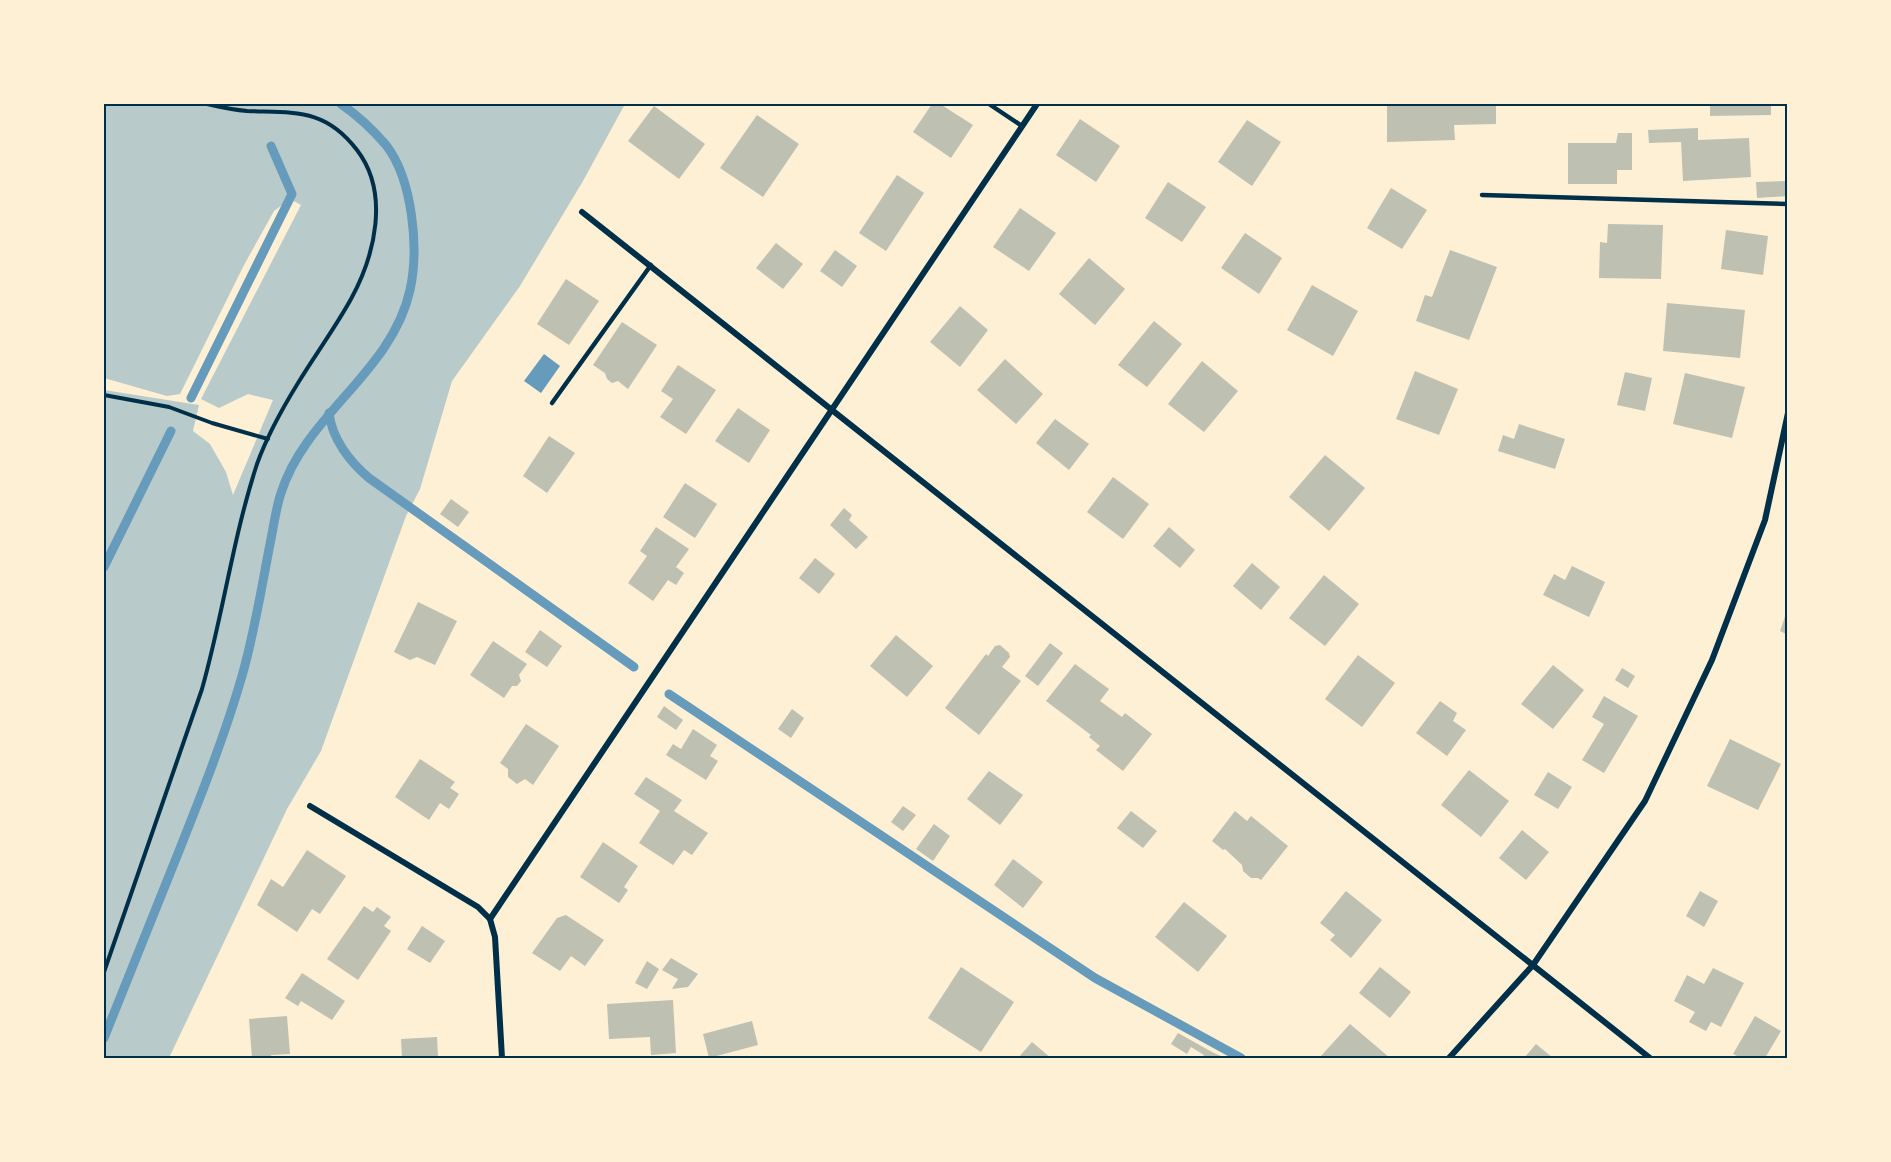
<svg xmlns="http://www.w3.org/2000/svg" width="1891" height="1162" viewBox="0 0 1891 1162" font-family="Quicksand,sans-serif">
<rect width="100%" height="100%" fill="#fdf0d5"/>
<polygon fill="#b9caca" points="104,104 625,104 583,181 520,286 452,381 420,489 406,516 321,751 287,809 169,1058 104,1058 104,390 199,405 193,431 210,444 226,472 233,495 273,400 248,394 219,408 201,399 301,205 290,199 274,211 244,265 180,394 167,396 104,378"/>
<polygon fill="#669bbc" points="544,354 560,366 541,393 524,381"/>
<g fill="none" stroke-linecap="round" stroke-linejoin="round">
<g stroke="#669bbc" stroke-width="9">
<polyline points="191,398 292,194 271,146"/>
<path d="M329 413C332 439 350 462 369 478L634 667"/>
<polyline points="104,567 171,431"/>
<polyline points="669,694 1095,978 1241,1058"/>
<path d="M104 1038C129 975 154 913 179 851 202 793 225 735 242 676 255 631 262 584 271 539 274 524 276 508 281 493 306 414 392 372 410 290 419 249 413 180 386 145 373 130 357 115 341 104"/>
</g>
</g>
<g fill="#bec0b2">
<polygon points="932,104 940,104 973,125 951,158 913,132"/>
<polygon points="1387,104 1496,104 1496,124 1454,125 1455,140 1387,142"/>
<polygon points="1710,104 1771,104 1771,115 1710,116"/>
<polygon points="654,106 705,144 679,179 628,141"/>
<polygon points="757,115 799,144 763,197 720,168"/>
<polygon points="1080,119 1120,146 1096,182 1056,155"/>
<polygon points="1247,120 1281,142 1252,186 1218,162"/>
<polygon points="1698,128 1698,140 1749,138 1751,177 1683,181 1681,142 1649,143 1648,130"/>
<polygon points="1618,133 1632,133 1632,170 1617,170 1617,184 1568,184 1568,143 1616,143"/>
<polygon points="897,175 924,193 886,251 859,233"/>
<polygon points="1787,181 1788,196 1757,198 1756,182"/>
<polygon points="1168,182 1206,207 1182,242 1145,218"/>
<polygon points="1391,188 1427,210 1402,249 1367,228"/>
<polygon points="1020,208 1056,233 1029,271 993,247"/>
<polygon points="1608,224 1663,225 1661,279 1599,278 1600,242 1607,243"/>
<polygon points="1726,230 1768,236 1763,275 1721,269"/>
<polygon points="1245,233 1282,258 1259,294 1221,268"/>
<polygon points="776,243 803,264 783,289 756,268"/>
<polygon points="835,250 857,266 842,287 820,271"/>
<polygon points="1450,250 1497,267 1469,340 1416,321 1425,295 1432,297"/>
<polygon points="1089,258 1125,289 1095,325 1059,294"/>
<polygon points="566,279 599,301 569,345 537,324"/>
<polygon points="1312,285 1358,311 1333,356 1287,330"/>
<polygon points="1667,303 1745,310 1740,358 1663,351"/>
<polygon points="960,306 988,330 960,367 930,342"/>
<polygon points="1154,321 1182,344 1147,387 1118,365"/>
<polygon points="622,322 657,345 628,389 618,381 612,383 607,379 605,373 593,365"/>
<polygon points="1005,359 1043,394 1016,424 977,390"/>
<polygon points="1202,361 1238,391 1204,432 1168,404"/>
<polygon points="678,365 716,390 686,434 660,417 673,399 661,391"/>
<polygon points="1415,371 1458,389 1439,435 1396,419"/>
<polygon points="1625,372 1652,378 1645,411 1617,405"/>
<polygon points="1685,373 1745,387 1732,438 1673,424"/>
<polygon points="738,408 770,430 749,463 715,441"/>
<polygon points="1055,419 1089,444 1069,470 1036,443"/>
<polygon points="1519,424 1565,439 1555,469 1498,451 1503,435 1514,439"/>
<polygon points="549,436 575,453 547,493 523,476"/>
<polygon points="1325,455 1365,488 1329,531 1289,497"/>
<polygon points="1113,477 1149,504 1123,539 1087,512"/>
<polygon points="685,483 717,504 695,538 663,517"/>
<polygon points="451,499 469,512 458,527 440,514"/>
<polygon points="844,508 852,515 849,520 868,537 856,549 830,525"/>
<polygon points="656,527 689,549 676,567 684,573 676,585 668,580 653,601 628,583 647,556 640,551"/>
<polygon points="1169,527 1195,550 1180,568 1153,546"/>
<polygon points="815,558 835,574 819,594 799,578"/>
<polygon points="1252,563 1280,587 1261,610 1233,586"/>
<polygon points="1572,566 1605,582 1589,617 1543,595 1554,574 1565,580"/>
<polygon points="1324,575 1359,604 1325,646 1289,618"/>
<polygon points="418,602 457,621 435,665 417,657 410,660 394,652"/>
<polygon points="1787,611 1788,611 1788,635 1780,631"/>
<polygon points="540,630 562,646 547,667 525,652"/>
<polygon points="896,635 933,666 907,697 870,666"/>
<polygon points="493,641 527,664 519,675 521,681 517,686 512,686 504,698 470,675"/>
<polygon points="1050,643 1063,653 1038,686 1025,676"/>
<polygon points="1000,645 1009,653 1010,657 1002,667 1021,681 979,735 945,708 986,654 988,656 995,646"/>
<polygon points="1358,655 1395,683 1362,727 1325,699"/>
<polygon points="1075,664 1109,689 1100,701 1122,717 1125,713 1152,734 1123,771 1096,750 1100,746 1089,737 1091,735 1046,701"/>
<polygon points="1553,665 1584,690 1553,729 1521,704"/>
<polygon points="1622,668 1635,676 1628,688 1615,680"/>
<polygon points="1604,696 1638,716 1604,773 1582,760 1604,724 1592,717"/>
<polygon points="1440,701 1457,713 1453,721 1466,730 1447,756 1416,733"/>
<polygon points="664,706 683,720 676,730 657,717"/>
<polygon points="792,709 804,718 791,738 778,729"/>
<polygon points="526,724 559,746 533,785 525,779 517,784 508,777 508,769 500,763"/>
<polygon points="693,729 717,745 710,756 718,761 706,780 666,755 673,744 681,749"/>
<polygon points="1730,739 1781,764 1758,810 1707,786"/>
<polygon points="420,759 455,782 450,788 459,794 449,809 440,803 429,820 395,797"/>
<polygon points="1469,770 1509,801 1481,837 1441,805"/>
<polygon points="989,771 1023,795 1000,825 967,799"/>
<polygon points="1548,772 1572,787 1558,809 1534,795"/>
<polygon points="646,777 682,800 674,811 708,833 692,855 684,850 673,865 639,843 660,811 634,794"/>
<polygon points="903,806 916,815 903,831 891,822"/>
<polygon points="1131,811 1157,831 1143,848 1117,828"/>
<polygon points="1235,811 1247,821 1251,816 1288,846 1261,880 1258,878 1251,878 1243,871 1242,865 1225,849 1223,850 1212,841"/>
<polygon points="934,824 950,836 933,861 916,849"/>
<polygon points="1522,830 1549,852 1526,880 1499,858"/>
<polygon points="603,842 638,866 624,887 628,890 619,903 580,877"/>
<polygon points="307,850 346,876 320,914 312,909 297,932 257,905 271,879 283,887"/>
<polygon points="1013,859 1043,882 1023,908 994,885"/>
<polygon points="1346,891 1382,920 1351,958 1330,940 1335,935 1320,923"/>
<polygon points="1700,891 1718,901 1704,927 1686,916"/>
<polygon points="1184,902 1227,936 1198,972 1155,937"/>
<polygon points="364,906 373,912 377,907 391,917 384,926 391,931 358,980 327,959"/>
<polygon points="566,915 604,940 585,966 571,956 560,971 532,953 557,918"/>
<polygon points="422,926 445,941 430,963 407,949"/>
<polygon points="671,958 698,974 688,987 672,989 678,979 662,970"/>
<polygon points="647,961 659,969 647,989 635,983"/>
<polygon points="961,967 1014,1002 981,1052 928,1018"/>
<polygon points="1380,967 1411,992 1390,1018 1359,993"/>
<polygon points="1713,968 1744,983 1721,1027 1711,1022 1706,1031 1689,1022 1695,1012 1674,1001 1687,975 1704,984"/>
<polygon points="302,973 345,1001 332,1020 301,1001 298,1006 285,998"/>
<polygon points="673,1000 676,1053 651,1055 650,1037 609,1039 607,1004"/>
<polygon points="287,1016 290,1054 271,1055 272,1058 252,1058 249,1019"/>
<polygon points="1755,1016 1781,1031 1765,1058 1741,1058 1733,1054"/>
<polygon points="752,1021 758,1045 709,1058 703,1034"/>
<polygon points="1350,1024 1390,1058 1321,1058 1320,1057"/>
<polygon points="1178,1033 1212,1052 1225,1058 1202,1058 1204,1055 1191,1047 1187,1054 1171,1044"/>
<polygon points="437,1037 438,1058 402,1058 401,1039"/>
<polygon points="1032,1042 1051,1058 1018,1058"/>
<polygon points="1536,1044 1553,1058 1524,1058"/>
</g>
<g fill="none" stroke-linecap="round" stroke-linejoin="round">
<g stroke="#003049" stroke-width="4">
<polyline points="104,395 169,407 212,423 268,439"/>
<path d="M104 972 202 689C223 615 233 537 257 464 267 436 282 409 298 383 315 355 335 328 351 299 375 255 390 193 357 150 325 108 295 113 247 111 234 110 220 107 207 104"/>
</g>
<g stroke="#003049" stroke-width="4.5">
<polyline points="989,104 1022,126"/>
<polyline points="1482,195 1788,204"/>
<polyline points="552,403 651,265"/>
</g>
<g stroke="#003049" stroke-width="6">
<polyline points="582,212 1650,1058"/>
<polyline points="310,806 478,907 490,919 495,937 502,1058"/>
<polyline points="490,919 1037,104"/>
<polyline points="1449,1058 1533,965 1645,801 1712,660 1765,520 1788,413"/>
</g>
</g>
<rect width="1891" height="1162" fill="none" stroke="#fdf0d5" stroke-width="210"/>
<rect x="105" y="105" width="1681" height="952" fill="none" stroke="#003049" stroke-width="2"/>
</svg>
